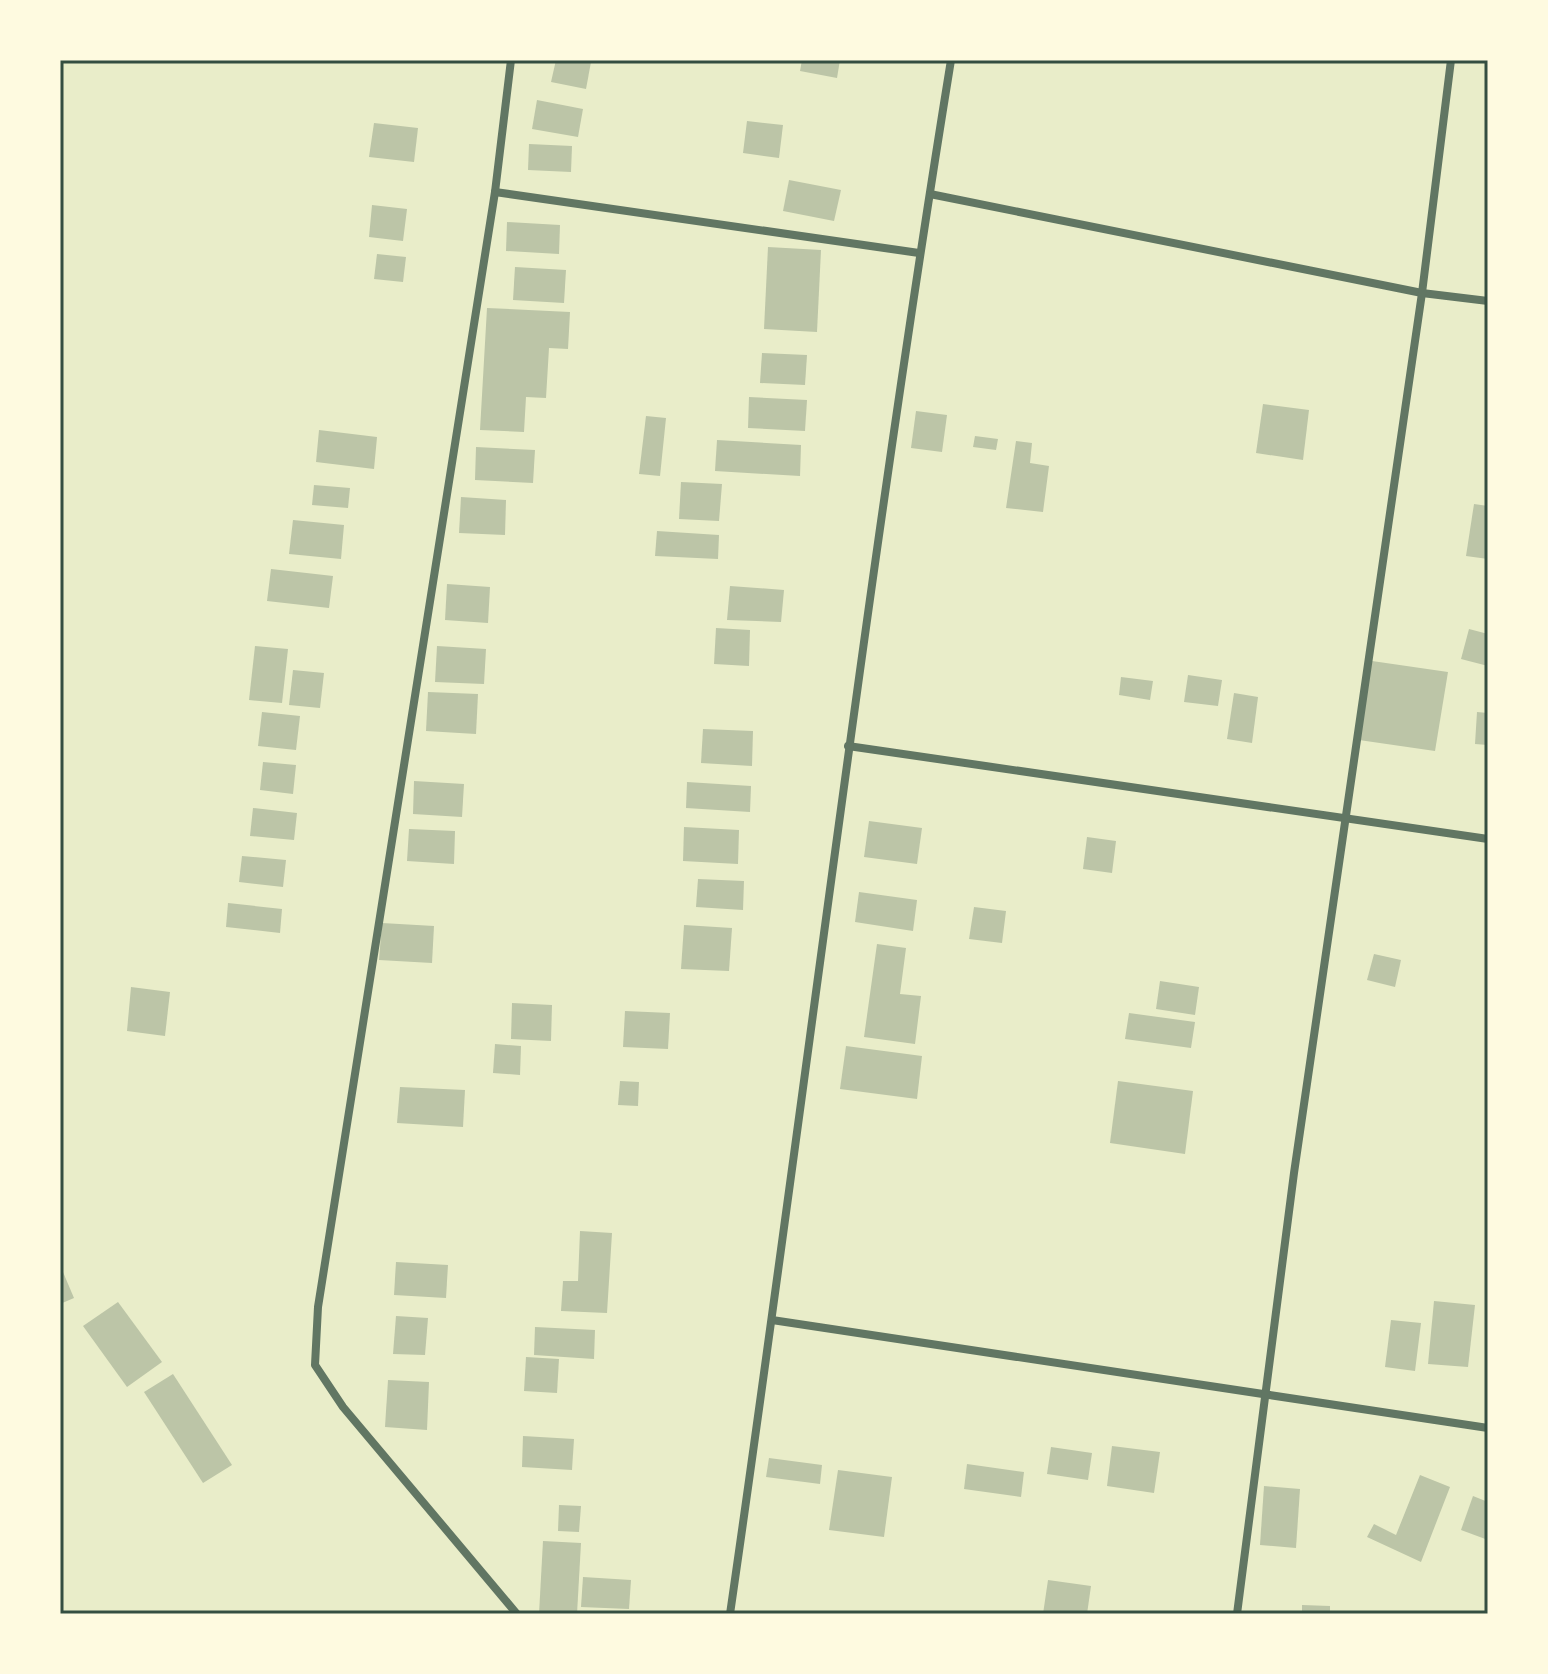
<svg xmlns="http://www.w3.org/2000/svg" width="1548" height="1674" viewBox="0 0 1548 1674" font-family="'Space Grotesk',sans-serif">
<rect width="100%" height="100%" fill="#e9edc9"/>
<g fill="#bcc5a7">
<polygon points="556,60 591,62 586,89 551,82"/>
<polygon points="802,60 840,60 837,78 800,71"/>
<polygon points="537,100 583,109 578,137 532,129"/>
<polygon points="747,121 783,125 779,158 743,153"/>
<polygon points="374,123 418,128 414,162 369,157"/>
<polygon points="529,144 572,146 571,172 528,170"/>
<polygon points="789,180 841,190 834,221 783,211"/>
<polygon points="372,205 407,209 403,241 369,237"/>
<polygon points="507,222 560,225 559,254 506,251"/>
<polygon points="768,247 821,250 817,332 764,329"/>
<polygon points="377,254 406,257 403,282 374,279"/>
<polygon points="515,267 566,270 564,303 513,300"/>
<polygon points="487,308 570,312 568,349 549,348 546,398 526,397 524,432 480,430"/>
<polygon points="762,353 807,355 805,385 760,383"/>
<polygon points="749,397 807,400 805,431 748,428"/>
<polygon points="1263,404 1309,410 1303,460 1256,453"/>
<polygon points="916,411 947,415 942,452 911,448"/>
<polygon points="646,416 666,418 660,476 639,474"/>
<polygon points="319,430 377,437 374,469 316,462"/>
<polygon points="975,436 998,439 996,450 973,447"/>
<polygon points="717,440 801,445 800,476 715,471"/>
<polygon points="1016,441 1032,443 1030,463 1049,466 1043,512 1006,508"/>
<polygon points="476,447 535,450 533,483 475,480"/>
<polygon points="681,482 722,484 719,521 679,519"/>
<polygon points="314,485 350,488 348,508 312,505"/>
<polygon points="461,497 506,500 505,535 459,533"/>
<polygon points="1474,504 1488,506 1488,559 1466,556"/>
<polygon points="293,520 344,525 341,559 289,554"/>
<polygon points="657,531 719,535 718,559 655,556"/>
<polygon points="271,569 333,576 329,608 267,601"/>
<polygon points="447,584 490,587 488,623 445,620"/>
<polygon points="730,586 784,590 781,622 727,620"/>
<polygon points="716,628 750,630 749,666 714,664"/>
<polygon points="1469,629 1488,634 1488,666 1461,659"/>
<polygon points="255,646 288,649 282,703 249,700"/>
<polygon points="437,646 486,649 484,684 435,682"/>
<polygon points="1372,661 1448,672 1435,751 1359,740"/>
<polygon points="293,670 324,673 320,708 289,705"/>
<polygon points="1188,675 1222,680 1218,706 1184,702"/>
<polygon points="1121,677 1153,681 1150,700 1119,695"/>
<polygon points="428,692 478,694 476,734 426,731"/>
<polygon points="1234,693 1258,697 1252,743 1227,739"/>
<polygon points="262,712 300,716 296,750 258,746"/>
<polygon points="1477,712 1488,713 1488,745 1475,744"/>
<polygon points="703,729 753,731 752,766 701,763"/>
<polygon points="263,762 296,765 293,794 260,790"/>
<polygon points="414,781 464,784 462,817 413,814"/>
<polygon points="687,782 751,786 750,812 686,808"/>
<polygon points="253,808 297,813 294,840 250,836"/>
<polygon points="869,821 922,828 917,864 864,857"/>
<polygon points="684,827 739,830 738,864 683,861"/>
<polygon points="409,829 455,831 454,864 407,861"/>
<polygon points="1087,837 1116,841 1112,873 1083,869"/>
<polygon points="242,856 286,860 283,887 239,882"/>
<polygon points="698,879 744,881 743,910 696,907"/>
<polygon points="859,892 917,900 913,931 855,922"/>
<polygon points="228,903 282,909 280,933 226,927"/>
<polygon points="974,907 1006,911 1002,943 969,939"/>
<polygon points="382,923 434,926 432,963 379,960"/>
<polygon points="684,925 732,928 729,971 681,969"/>
<polygon points="877,944 906,948 900,994 921,996 915,1044 864,1037"/>
<polygon points="1374,954 1401,960 1395,987 1367,980"/>
<polygon points="1160,981 1199,987 1195,1015 1156,1009"/>
<polygon points="131,987 170,992 165,1036 127,1031"/>
<polygon points="512,1003 552,1005 551,1041 511,1039"/>
<polygon points="625,1011 670,1013 668,1049 623,1047"/>
<polygon points="1129,1013 1195,1022 1191,1048 1125,1039"/>
<polygon points="495,1044 521,1046 520,1075 493,1073"/>
<polygon points="846,1046 922,1056 917,1099 840,1089"/>
<polygon points="620,1081 639,1082 638,1106 618,1105"/>
<polygon points="1118,1081 1193,1091 1185,1154 1110,1143"/>
<polygon points="400,1087 465,1090 463,1127 397,1123"/>
<polygon points="580,1231 612,1233 607,1313 561,1311 563,1281 578,1281"/>
<polygon points="396,1262 448,1265 446,1298 394,1295"/>
<polygon points="60,1265 74,1298 60,1304"/>
<polygon points="1434,1301 1475,1305 1468,1367 1428,1364"/>
<polygon points="118,1302 162,1362 127,1387 83,1326"/>
<polygon points="396,1316 428,1318 425,1355 393,1354"/>
<polygon points="1391,1320 1421,1323 1415,1371 1385,1367"/>
<polygon points="535,1327 595,1330 594,1359 534,1355"/>
<polygon points="526,1357 559,1359 557,1393 524,1391"/>
<polygon points="173,1374 232,1465 203,1483 144,1392"/>
<polygon points="388,1380 429,1382 427,1430 385,1427"/>
<polygon points="523,1436 574,1439 572,1470 522,1467"/>
<polygon points="1112,1446 1160,1452 1154,1493 1107,1486"/>
<polygon points="1051,1447 1092,1453 1088,1480 1047,1474"/>
<polygon points="769,1458 822,1465 820,1484 766,1477"/>
<polygon points="967,1464 1024,1472 1021,1497 964,1489"/>
<polygon points="838,1470 892,1477 884,1537 829,1530"/>
<polygon points="1420,1475 1450,1487 1421,1562 1367,1537 1374,1524 1396,1535"/>
<polygon points="1264,1486 1300,1489 1296,1548 1260,1545"/>
<polygon points="1473,1496 1488,1502 1488,1540 1461,1530"/>
<polygon points="559,1505 581,1506 579,1532 558,1531"/>
<polygon points="543,1541 581,1543 577,1614 539,1614"/>
<polygon points="583,1577 631,1580 629,1609 581,1607"/>
<polygon points="1048,1580 1091,1586 1087,1614 1043,1614"/>
<polygon points="1302,1605 1330,1606 1330,1614 1302,1614"/>
</g>
<g fill="none" stroke-linecap="round" stroke-linejoin="round">
<g stroke="#617663" stroke-width="8">
<polyline points="511,60 495,192 318,1307 315,1365 343,1407 517,1614"/>
<polyline points="495,192 919,253"/>
<polyline points="930,194 1422,293 1488,301"/>
<polyline points="848,746 1488,839"/>
<polyline points="772,1320 1488,1428"/>
<path d="M730 1614C805 1096 867 577 951 60"/>
<polyline points="1237,1614 1294,1173 1422,293 1451,60"/>
</g>
</g>
<rect width="1548" height="1674" fill="none" stroke="#fefae0" stroke-width="124"/>
<rect x="62" y="62" width="1424" height="1550" fill="none" stroke="#344e41" stroke-width="3"/>
</svg>
